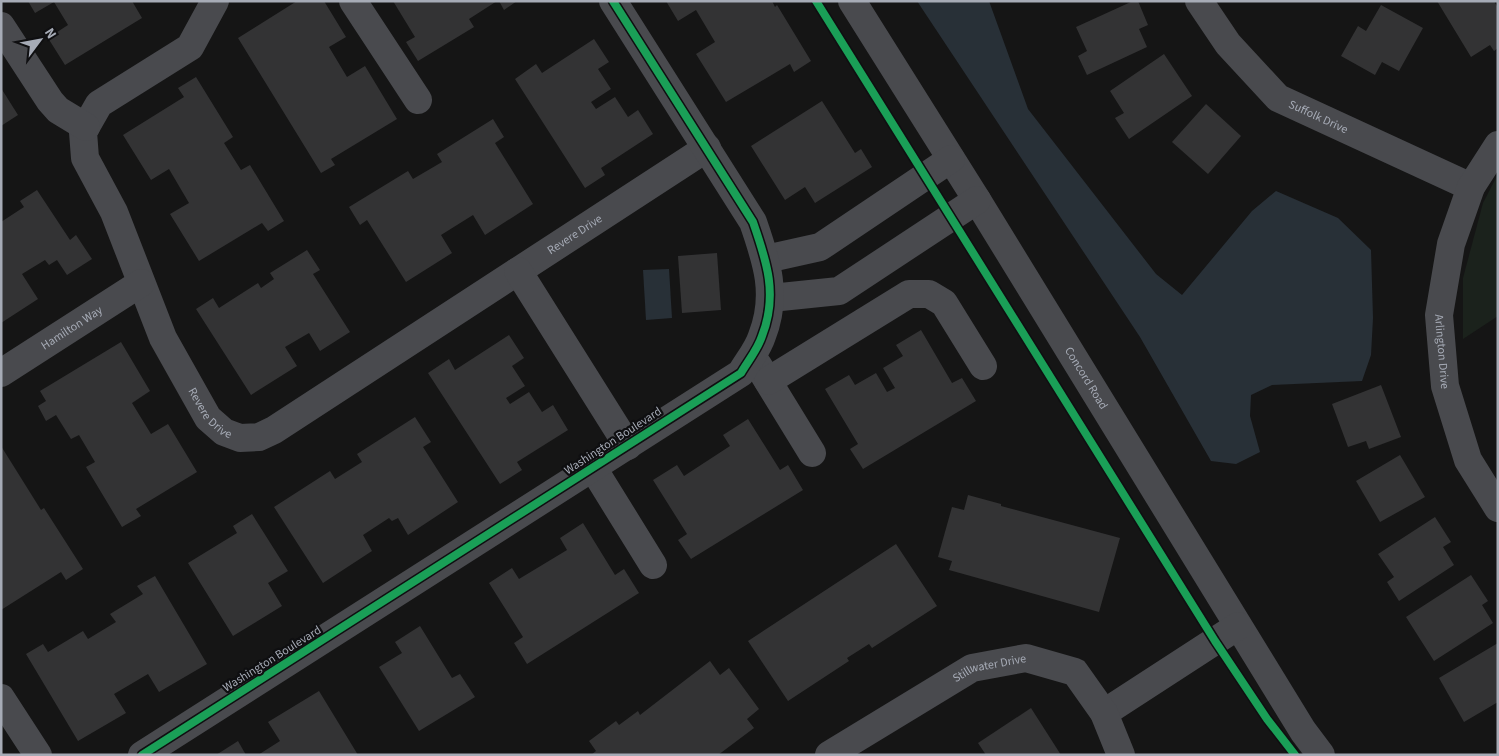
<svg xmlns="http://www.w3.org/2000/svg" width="1499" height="756" viewBox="0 0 1499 756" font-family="'Source Sans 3',sans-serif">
<rect width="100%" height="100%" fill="#151515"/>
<polygon fill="#1b221c" points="1498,174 1498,316 1463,339 1463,278 1483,203"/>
<g fill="#283037">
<polygon points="917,1 989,1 1028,109 1156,274 1182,295 1252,211 1276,191 1338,218 1371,250 1373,318 1371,355 1362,381 1272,385 1251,395 1250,416 1260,452 1236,464 1211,461 1140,337"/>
<polygon points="669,269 672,318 646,320 643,270"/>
</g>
<g fill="#333334">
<polygon points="28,1 132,1 142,18 65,65 48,38 68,25 54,2 35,13"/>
<polygon points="297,1 324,1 346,37 329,47 347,77 365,66 397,119 331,159 335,165 321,173 238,38"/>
<polygon points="393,1 497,1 469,19 474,27 418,61 406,42 415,37"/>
<polygon points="499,1 517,1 504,10"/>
<polygon points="666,1 772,1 775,7 777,5 811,61 794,72 790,64 726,102 696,54 715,42 696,10 678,21"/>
<polygon points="1133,1 1138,1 1148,25 1139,29 1147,47 1087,75 1078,56 1087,51 1076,27"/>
<polygon points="1437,1 1494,1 1498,8 1498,48 1494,51 1490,45 1471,57"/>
<polygon points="1381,5 1423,28 1399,71 1382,62 1375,75 1341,56 1358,26 1366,31"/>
<polygon points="594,39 609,62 598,69 611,89 591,102 596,109 615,97 628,117 638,110 653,134 601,168 605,175 585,188 515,79 536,64 542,73"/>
<polygon points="1164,54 1192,96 1129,139 1115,118 1124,113 1110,91"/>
<polygon points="196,77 233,137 224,143 241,170 250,165 284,221 268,231 262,223 199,261 170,214 189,203 169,169 151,180 123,135 184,97 178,88"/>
<polygon points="1,88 18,115 1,126"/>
<polygon points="822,101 855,153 861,149 872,167 815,203 805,187 785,200 751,146"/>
<polygon points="1206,104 1241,136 1208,174 1172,142"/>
<polygon points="493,119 504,137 495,143 533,204 485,235 473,215 441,235 452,253 406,282 367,220 360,225 349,207 408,171 413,179 442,162 437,154"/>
<polygon points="37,190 70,240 76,235 92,259 67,275 57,260 49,265 45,260 22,274 38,299 1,323 1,222 24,207 20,201"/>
<polygon points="307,250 320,270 313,274 350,332 320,351 309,333 285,347 297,366 251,395 196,309 213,298 219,308 258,283 261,288 274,279 270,273"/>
<polygon points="717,253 721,310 682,313 678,256"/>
<polygon points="921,330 952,383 962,378 976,401 863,469 850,449 858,444 825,389 849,375 855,385 876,373 887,392 895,388 883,368 903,356 896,345"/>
<polygon points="509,335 524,358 512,366 525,386 506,398 510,404 529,392 542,412 553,405 568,430 517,462 522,470 500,484 428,373 449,359 455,370"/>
<polygon points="121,342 150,391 132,403 151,434 168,424 197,472 136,509 141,516 122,527 86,467 95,462 79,435 71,439 56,415 46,421 38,406 46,401 40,391"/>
<polygon points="1381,385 1401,437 1369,449 1366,441 1348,447 1332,404"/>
<polygon points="415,417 431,442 423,447 458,502 408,535 398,518 392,521 389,518 363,535 372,551 323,583 274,507 330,471 335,479 362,462 357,454"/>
<polygon points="748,419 780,470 788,465 803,490 691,559 678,540 687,534 653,480 677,465 684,476 730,446 723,435"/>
<polygon points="1,446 41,510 44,508 83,569 66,580 61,572 1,610"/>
<polygon points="1400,455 1425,497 1380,522 1356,481"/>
<polygon points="968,495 1001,504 1001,506 1120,538 1099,612 949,570 952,561 938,557 952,507 964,510"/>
<polygon points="252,514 288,571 268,583 282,606 233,636 188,563 237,533 233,526"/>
<polygon points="1435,517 1451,542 1443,547 1454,565 1399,601 1387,582 1394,577 1378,554"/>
<polygon points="583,523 615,575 624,569 639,593 527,664 514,643 523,637 489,583 512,568 519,579 567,550 560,538"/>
<polygon points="896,544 937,606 872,648 869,644 847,658 849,661 788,701 748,641"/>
<polygon points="1471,575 1488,601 1482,605 1493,623 1434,661 1406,617"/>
<polygon points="155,576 207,664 159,692 148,674 114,694 126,713 78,741 26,654 43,644 48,652 83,631 88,639 116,622 110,614 143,594 137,586"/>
<polygon points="420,626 452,678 460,674 475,697 419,731 379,667 402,653 395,642"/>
<polygon points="1498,643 1498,702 1464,722 1439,678"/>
<polygon points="710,661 720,675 729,668 759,709 747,719 754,728 718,755 591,755 596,751 589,741 616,721 619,725 638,711 640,715"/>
<polygon points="319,691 358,755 258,755 280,741 268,722"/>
<polygon points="1031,708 1061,755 986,755 978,743"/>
<polygon points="238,741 246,755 216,755"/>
</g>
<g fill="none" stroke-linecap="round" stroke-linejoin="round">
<g stroke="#494a4e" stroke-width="28">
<path id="s1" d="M215 1 190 47 99 104 83 132 85 158 114 212 163 338 208 418 224 432 240 438 259 437 274 430 707 148"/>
<polyline points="353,1 418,100"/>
<path id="s2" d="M852 1 977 200 1303 731 1321 755"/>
<path id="s3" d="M1199 1 1228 44 1278 98 1471 187"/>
<polyline points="1,26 50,101 58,110 86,127"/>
<path id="s4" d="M1498 145 1471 187 1451 244 1439 315 1445 386 1468 460 1498 508"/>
<polyline points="766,259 820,247 951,159"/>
<polyline points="518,271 628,446"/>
<polyline points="771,298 839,291 977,200"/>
<polyline points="758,365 812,453"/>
<path id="s5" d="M1 373 141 283"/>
<polyline points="768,381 909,294 929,294 944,303 983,366"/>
<polyline points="593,468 653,565"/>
<polyline points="1,698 38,755"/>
<polyline points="1104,713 1238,626"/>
<path d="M142 755 741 373C748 361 758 349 762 336 778 295 767 262 753 222L613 1"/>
<path id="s6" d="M829 755 972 668 1026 658 1075 672 1104 713 1121 755"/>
</g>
<g stroke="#0f0f11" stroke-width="11">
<g id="cycleway">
<polyline points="816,1 1215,641 1267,719 1295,755"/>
<path d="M142 755 741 373C748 361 758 349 762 336 778 295 767 262 753 222L613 1"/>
</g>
</g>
<use href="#cycleway" stroke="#1a9f57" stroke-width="8"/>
</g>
<g text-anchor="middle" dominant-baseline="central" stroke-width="4.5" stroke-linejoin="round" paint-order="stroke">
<g font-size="12" fill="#a6abb6" stroke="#0f0f11">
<text stroke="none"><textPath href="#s3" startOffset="170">Suffolk Drive</textPath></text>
<text stroke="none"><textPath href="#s1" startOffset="939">Revere Drive</textPath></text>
<text stroke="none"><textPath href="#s5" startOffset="84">Hamilton Way</textPath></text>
<text stroke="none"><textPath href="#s4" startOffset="219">Arlington Drive</textPath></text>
<text stroke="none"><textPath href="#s2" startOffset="444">Concord Road</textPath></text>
<text stroke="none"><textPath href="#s1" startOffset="504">Revere Drive</textPath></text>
<text transform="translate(613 441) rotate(-33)">Washington Boulevard</text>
<text transform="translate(272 659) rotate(-32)">Washington Boulevard</text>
<text stroke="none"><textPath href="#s6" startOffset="184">Stillwater Drive</textPath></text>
</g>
</g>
<rect width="1499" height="756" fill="none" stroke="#a6abb6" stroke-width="5"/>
<g transform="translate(40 40) rotate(58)" stroke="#0f0f11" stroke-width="4" paint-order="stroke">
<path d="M0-4L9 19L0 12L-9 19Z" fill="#a6abb6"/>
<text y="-8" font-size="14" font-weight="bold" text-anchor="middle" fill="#a6abb6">N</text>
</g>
</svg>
